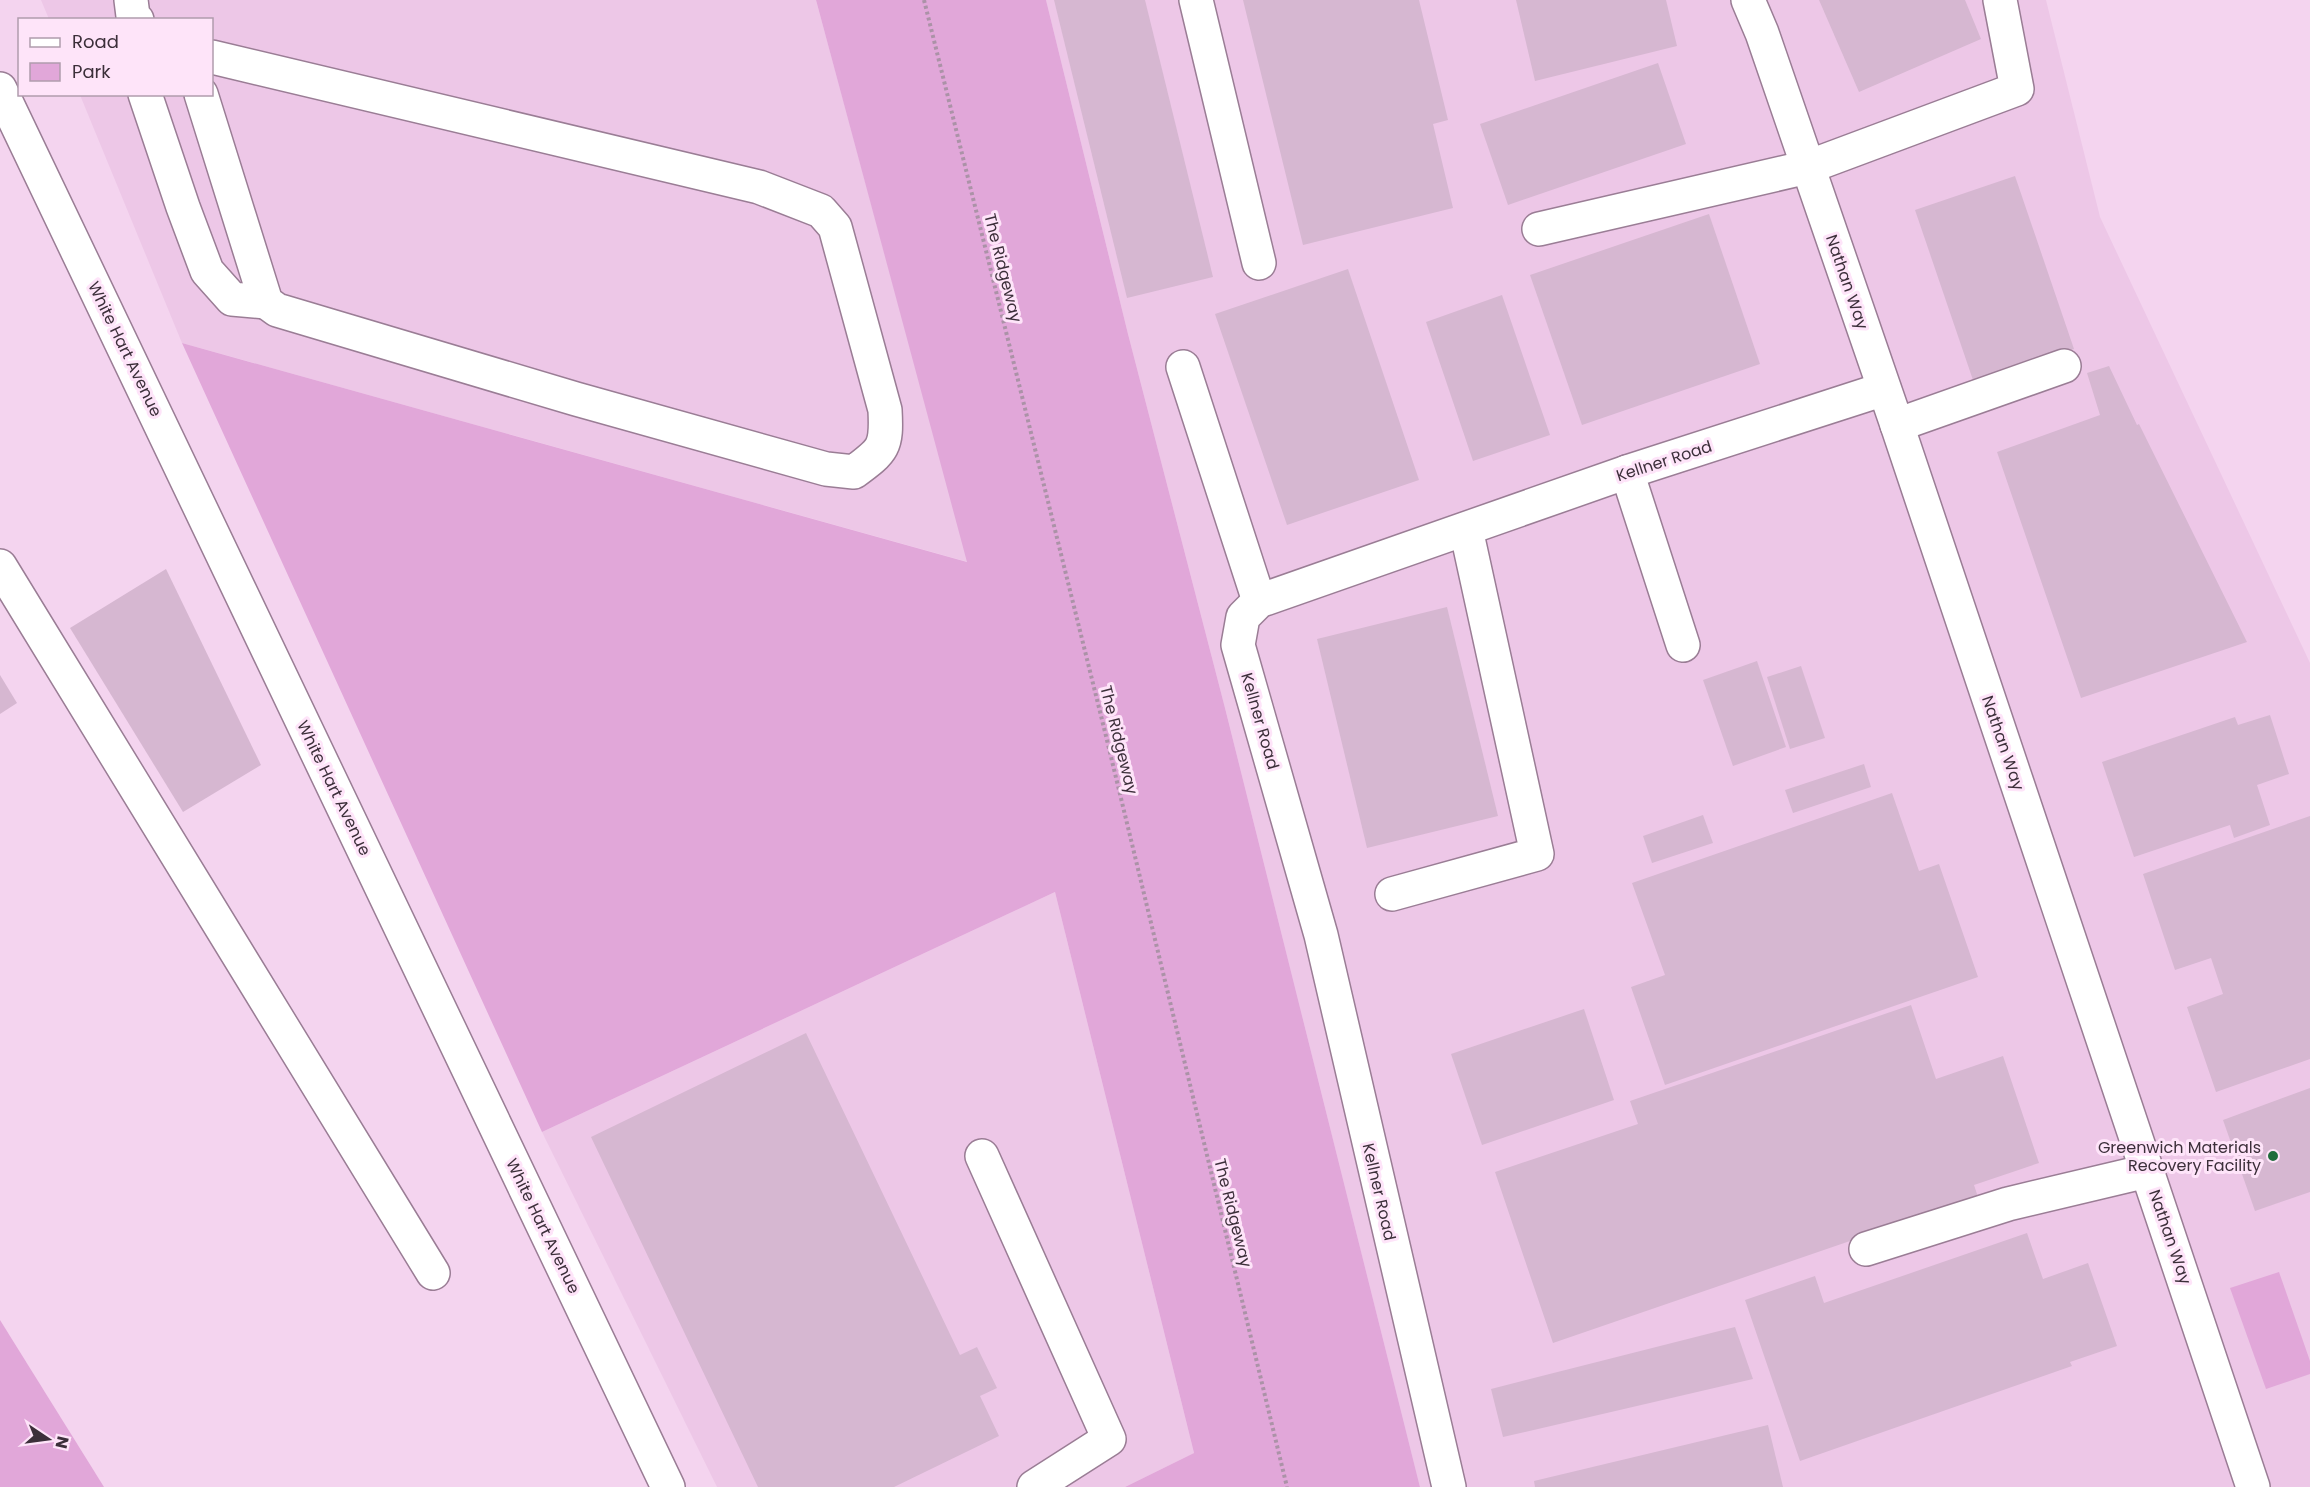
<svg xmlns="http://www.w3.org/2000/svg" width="2310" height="1487" viewBox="0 0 2310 1487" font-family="Poppins,sans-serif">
<rect width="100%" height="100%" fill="#f4d4ef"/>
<g fill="#edc7e7">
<polygon points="41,0 816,0 968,562 182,343 80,95 212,94 212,20 49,19"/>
<polygon points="1046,0 2046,0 2100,217 2310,663 2310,1487 1420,1487 1225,708 1128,334"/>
<polygon points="1055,892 1194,1453 1125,1487 717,1487 542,1132"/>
</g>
<g fill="#e1a7d9">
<polygon points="816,0 1046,0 1128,334 1225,708 1420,1487 1125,1487 1194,1453 1055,892 542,1132 182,343 967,562"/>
<polygon points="2279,1272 2310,1361 2310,1374 2266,1389 2230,1288"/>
<polygon points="0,1320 104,1487 0,1487"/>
</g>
<g fill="#d6b7d1">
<polygon points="1054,0 1145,0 1213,277 1127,298"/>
<polygon points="1243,0 1419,0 1448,120 1433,124 1453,208 1303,245"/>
<polygon points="1516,0 1666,0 1677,46 1535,81"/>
<polygon points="1819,0 1965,0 1981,39 1859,92"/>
<polygon points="1658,63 1686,144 1508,205 1480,124"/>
<polygon points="2015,176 2074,349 1974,383 1915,210"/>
<polygon points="1709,214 1760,364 1582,425 1530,275"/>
<polygon points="1348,269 1419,480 1287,525 1215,314"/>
<polygon points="1502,295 1550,435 1473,461 1426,322"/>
<polygon points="2109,366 2137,425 2139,424 2247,642 2081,698 1997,452 2100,415 2087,373"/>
<polygon points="166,569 261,765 183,812 70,628"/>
<polygon points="1447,607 1498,816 1367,848 1317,639"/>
<polygon points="1757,661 1786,747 1733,766 1703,680"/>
<polygon points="1801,666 1825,738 1790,749 1767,677"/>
<polygon points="0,675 17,703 0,714"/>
<polygon points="2270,715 2289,774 2257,785 2270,825 2234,838 2230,825 2134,857 2102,762 2235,717 2238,725"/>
<polygon points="1864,764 1871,787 1793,813 1785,790"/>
<polygon points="1892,793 1919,871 1939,864 1978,977 1665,1085 1631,987 1665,975 1632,883"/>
<polygon points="1703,815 1713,843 1652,863 1643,836"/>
<polygon points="2310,816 2310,1059 2216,1092 2187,1007 2223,994 2211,958 2175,970 2143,874"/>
<polygon points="1911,1005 1936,1079 2003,1056 2039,1163 1974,1185 1978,1197 1553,1343 1495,1172 1638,1124 1630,1101"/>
<polygon points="1584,1009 1614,1100 1482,1145 1451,1054"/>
<polygon points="806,1033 960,1355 977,1347 997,1388 980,1396 999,1436 894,1487 758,1487 591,1137"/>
<polygon points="2310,1088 2310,1192 2255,1211 2223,1120"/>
<polygon points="2027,1233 2043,1279 2088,1263 2117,1346 2070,1362 2072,1366 1800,1461 1745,1300 1815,1276 1824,1303"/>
<polygon points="1735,1327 1753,1379 1503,1437 1491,1389"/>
<polygon points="1768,1425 1783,1487 1535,1487 1534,1481"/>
</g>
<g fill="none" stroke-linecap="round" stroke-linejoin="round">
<g stroke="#9a7d95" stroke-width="36">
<g id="minor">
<polyline points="131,0 133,16 137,20"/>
<polyline points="1196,0 1259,263"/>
<polyline points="1748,0 1762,33 1897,425 2253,1487"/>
<polyline points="0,89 668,1487"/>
<polyline points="145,94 183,207 207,271 232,299 266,302"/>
<path d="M201 94 266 302 277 310 576 399 826 469 854 472C884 450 887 447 885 410L835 227 821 211 759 187 212 57"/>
<polyline points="1539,229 1808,167 2017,89 2000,0"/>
<polyline points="1183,367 1259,601"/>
<polyline points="1897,425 2064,366"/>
<polyline points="1627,472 1683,645"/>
<polyline points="0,566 433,1273"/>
<polyline points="1392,894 1537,854 1466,529"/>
<polyline points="982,1156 1109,1439 1034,1487"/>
<polyline points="1866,1249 2008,1204 2147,1171"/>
<polyline points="1449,1487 1321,935 1238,645 1243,617 1259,601 1627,472 1884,389"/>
</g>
</g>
<polyline stroke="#ab92a7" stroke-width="4" stroke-dasharray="3 3" stroke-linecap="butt" points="924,0 1105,732 1287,1487"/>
<use href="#minor" stroke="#fff" stroke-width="33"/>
</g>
<circle fill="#206d3c" stroke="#fee4f9" stroke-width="2" cx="2273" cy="1156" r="6"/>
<g text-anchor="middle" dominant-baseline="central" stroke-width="6" stroke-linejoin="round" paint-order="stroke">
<g font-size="16" fill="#3c2f3a" stroke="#fee4f9">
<text transform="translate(1003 268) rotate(76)">The Ridgeway</text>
<text transform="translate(1847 282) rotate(71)">Nathan Way</text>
<text transform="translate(125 349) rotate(64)">White Hart Avenue</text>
<text transform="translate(1664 461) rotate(-18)">Kellner Road</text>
<text transform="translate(1260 721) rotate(74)">Kellner Road</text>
<text transform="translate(1119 740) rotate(76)">The Ridgeway</text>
<text transform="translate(2003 743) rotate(71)">Nathan Way</text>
<text transform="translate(334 788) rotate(64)">White Hart Avenue</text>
<text transform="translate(1379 1192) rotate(77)">Kellner Road</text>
<text transform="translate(1233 1213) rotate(76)">The Ridgeway</text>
<text transform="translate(543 1226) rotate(64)">White Hart Avenue</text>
<text transform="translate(2170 1237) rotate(71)">Nathan Way</text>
</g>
<g font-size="16" fill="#3c2f3a" stroke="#fee4f9" text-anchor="end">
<text x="2261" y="1147">Greenwich Materials<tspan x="2261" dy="18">Recovery Facility</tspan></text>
</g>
</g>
<rect x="18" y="18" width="195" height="78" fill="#fee4f9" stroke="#b09cad" stroke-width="1.5"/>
<rect x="30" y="38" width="30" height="9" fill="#ffffff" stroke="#b09cad" stroke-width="1.5"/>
<text x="72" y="48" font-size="18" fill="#3c2f3a">Road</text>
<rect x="30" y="63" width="30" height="18" fill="#e1a7d9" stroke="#b09cad" stroke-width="1.5"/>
<text x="72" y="78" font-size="18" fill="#3c2f3a">Park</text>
<g transform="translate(48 1439) rotate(103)" stroke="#fee4f9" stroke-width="4.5" paint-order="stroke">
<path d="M0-4.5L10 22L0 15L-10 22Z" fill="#3c2f3a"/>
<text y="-9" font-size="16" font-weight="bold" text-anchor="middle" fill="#3c2f3a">N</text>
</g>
</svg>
